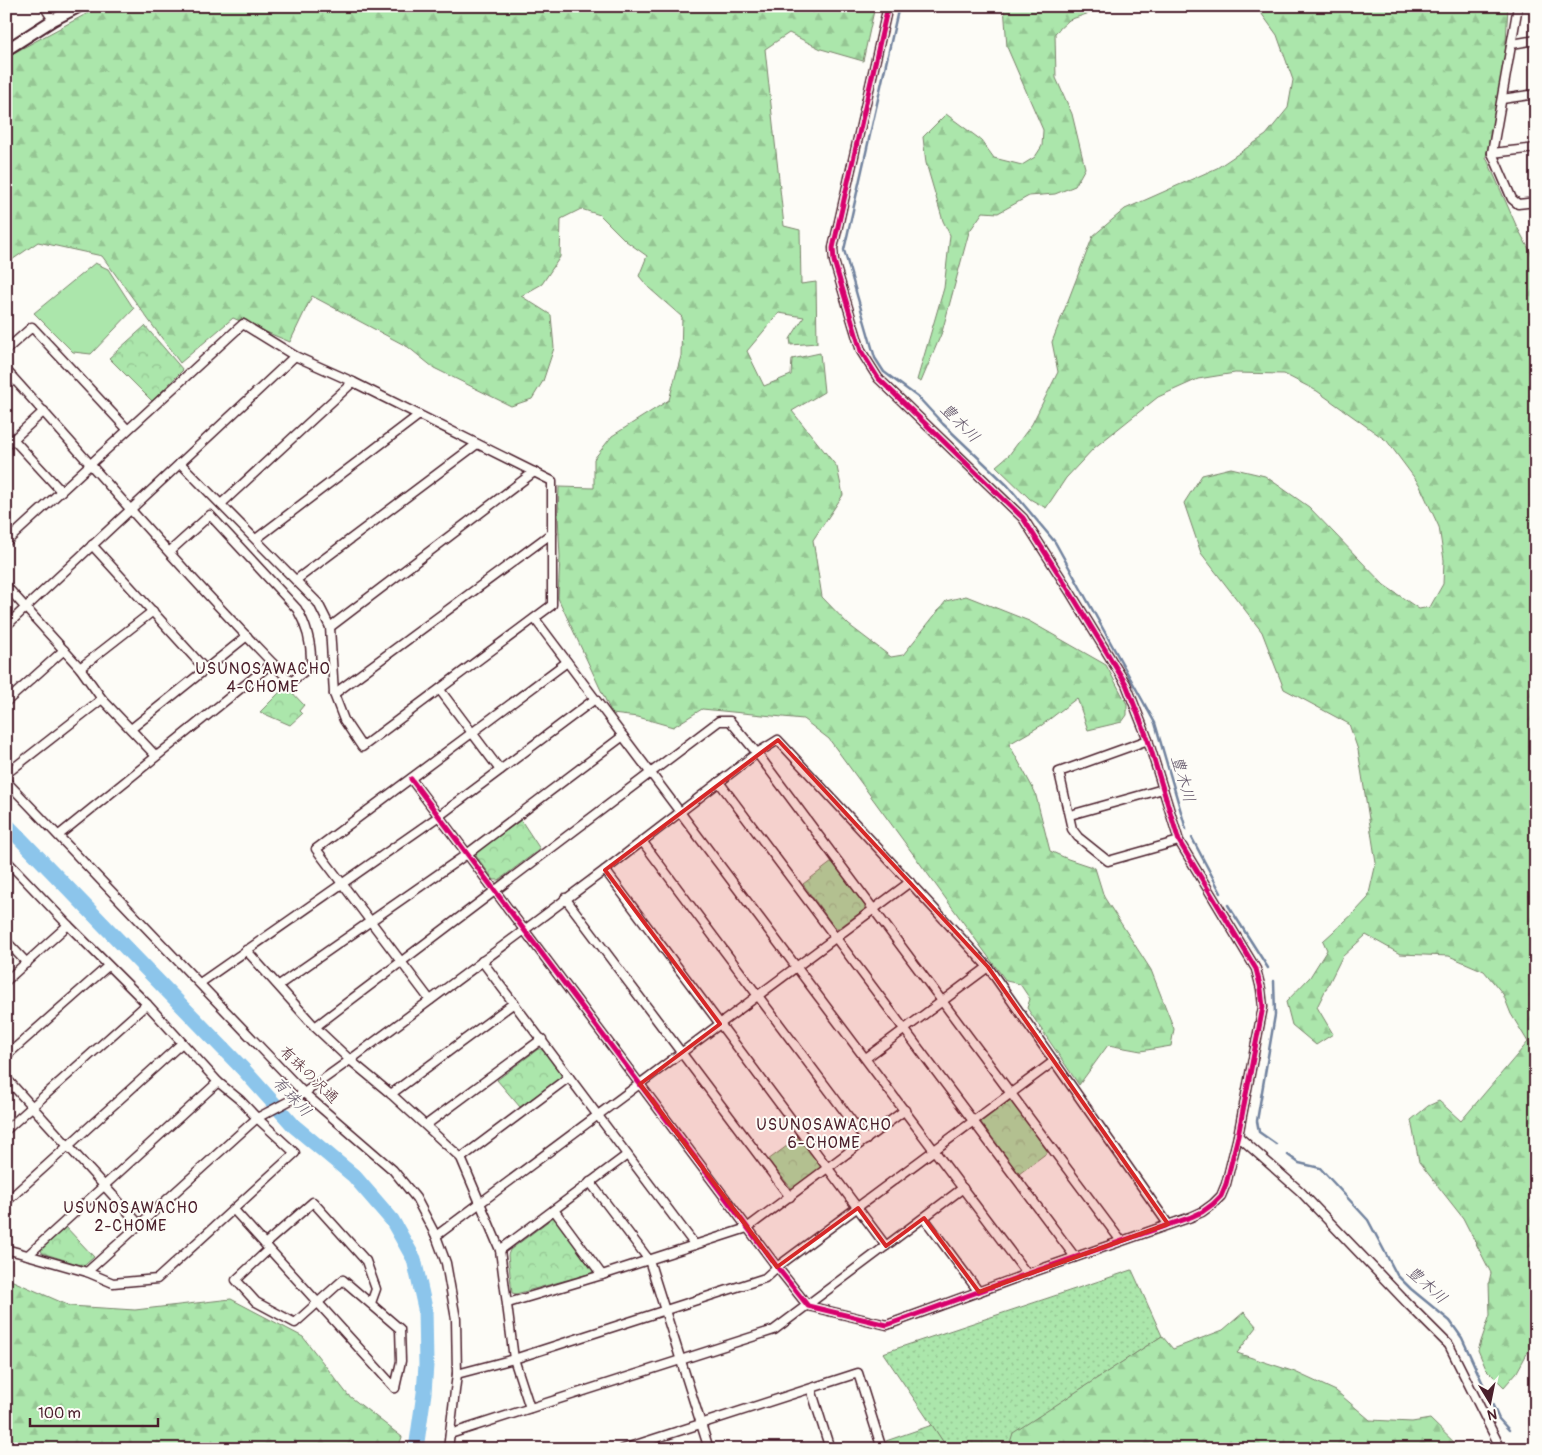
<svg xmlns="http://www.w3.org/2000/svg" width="1542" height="1455" viewBox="0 0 1542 1455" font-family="Pangolin,'Klee One',sans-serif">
<defs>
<pattern id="grass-dots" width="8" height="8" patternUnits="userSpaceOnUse" patternTransform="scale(1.25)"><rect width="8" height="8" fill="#abe6ab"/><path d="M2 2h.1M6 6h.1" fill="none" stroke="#95c593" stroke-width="1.8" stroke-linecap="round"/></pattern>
<pattern id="forest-firs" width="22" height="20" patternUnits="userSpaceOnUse" patternTransform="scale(1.25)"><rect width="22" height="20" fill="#abe6ab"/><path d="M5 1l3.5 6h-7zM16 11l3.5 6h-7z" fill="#95c593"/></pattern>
<pattern id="park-crowns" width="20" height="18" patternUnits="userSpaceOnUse" patternTransform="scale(1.25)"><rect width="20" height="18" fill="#abe6ab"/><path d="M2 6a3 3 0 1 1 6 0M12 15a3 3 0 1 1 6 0" fill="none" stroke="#95c593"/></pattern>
</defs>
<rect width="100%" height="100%" fill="#fdfcf7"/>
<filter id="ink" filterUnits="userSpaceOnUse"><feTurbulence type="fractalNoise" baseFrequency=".02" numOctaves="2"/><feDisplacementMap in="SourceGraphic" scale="10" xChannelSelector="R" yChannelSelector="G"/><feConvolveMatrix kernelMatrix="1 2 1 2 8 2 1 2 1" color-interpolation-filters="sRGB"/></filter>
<g filter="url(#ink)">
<polygon fill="url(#grass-dots)" stroke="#7a826b" points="1132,1270 1162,1336 1014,1433 1008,1449 948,1449 883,1353"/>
<g fill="url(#forest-firs)" stroke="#7a826b">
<polygon points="101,6 804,6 813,13 817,6 875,6 863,61 821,49 789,33 765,49 784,226 800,230 801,284 816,282 817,343 791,345 790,339 804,317 779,313 747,351 764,386 791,375 792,359 820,353 824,392 792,411 837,467 843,495 813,540 822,597 849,625 891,657 903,655 946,601 966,596 1029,621 1106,665 1127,704 1127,715 1122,722 1088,730 1077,698 1042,725 1009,744 1035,792 1050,851 1068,859 1095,868 1104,897 1151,970 1174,1029 1171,1046 1141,1051 1108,1045 1079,1085 1027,1008 1030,999 1020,984 1006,981 829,739 803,719 702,709 673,727 638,717 612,714 558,598 560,557 558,514 559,487 594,488 594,459 612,436 669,400 681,356 682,317 649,288 639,276 647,256 626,241 600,215 581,209 561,219 560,257 542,284 521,296 551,315 554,348 543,381 532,399 511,406 434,368 408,347 312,296 290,342 233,318 180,363 102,256 38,242 6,264 6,57"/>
<polygon points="1004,6 1104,6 1101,9 1069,20 1055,33 1056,78 1072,114 1085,168 1075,186 1055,194 1029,196 998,213 983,212 969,232 942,332 921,382 917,380 944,288 950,235 943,221 926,163 923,137 946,114 981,140 994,158 1022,165 1035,157 1042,146 1043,130 1007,47"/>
<polygon points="1256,6 1508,6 1505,59 1486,157 1516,225 1536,262 1536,1346 1530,1348 1517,1372 1504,1387 1486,1369 1478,1350 1490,1315 1489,1282 1491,1273 1463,1218 1419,1162 1411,1120 1428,1106 1439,1101 1461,1121 1528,1042 1511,1014 1503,994 1484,971 1449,956 1400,954 1366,935 1342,957 1317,1007 1333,1034 1316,1045 1292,1025 1286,1002 1310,977 1327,950 1323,941 1355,912 1368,898 1376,863 1358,750 1349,724 1284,689 1262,632 1201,553 1184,503 1202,475 1231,468 1265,476 1309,507 1384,585 1419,609 1430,607 1443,584 1444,560 1439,527 1419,484 1387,441 1317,391 1284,374 1235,373 1198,379 1158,397 1094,448 1066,478 1046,508 1030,499 996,466 1009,455 1032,424 1058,372 1052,342 1093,236 1125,209 1217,168 1266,135 1288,108 1293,80 1277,35"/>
<polygon points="6,1278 70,1306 135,1310 231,1299 303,1337 348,1395 402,1437 398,1449 6,1449"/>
<polygon points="1244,1312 1257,1327 1237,1353 1295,1372 1336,1391 1370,1420 1412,1422 1430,1419 1461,1449 1008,1449 1013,1433 1162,1336 1173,1349 1223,1330"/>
</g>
<g fill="url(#park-crowns)" stroke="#7a826b">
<polygon points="145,326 183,370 152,401 109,358"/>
<polygon points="286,686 304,705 299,711 302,714 290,725 260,712"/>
<polygon points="521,820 540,849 499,880 494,880 476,856 477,852"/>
<polygon points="832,862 865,906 865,909 839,928 835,928 803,884"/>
<polygon points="538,1049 542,1049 561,1074 561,1078 520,1107 497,1080"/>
<polygon points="1010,1100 1048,1152 1019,1174 980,1121"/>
<polygon points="799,1137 821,1166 821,1169 795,1189 791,1188 768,1160"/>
<polygon points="555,1216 594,1269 592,1273 516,1294 512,1293 508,1255 510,1250"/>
<polygon points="65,1226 94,1257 84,1266 42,1253 41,1249"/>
<polygon points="932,1425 948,1449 888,1449 886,1441"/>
</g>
<polygon fill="#abe6ab" stroke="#7a826b" points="95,263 108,269 134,309 91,354 73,352 34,313"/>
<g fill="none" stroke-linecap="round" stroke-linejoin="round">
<g stroke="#72839e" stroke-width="2.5">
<polyline points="899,6 844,250 875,358 884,372 919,398 943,424 1008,486 1055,542 1155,723 1186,829"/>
<polyline points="1192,838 1221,893"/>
<polyline points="1228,905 1268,968"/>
<polyline points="1274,981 1275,1015 1257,1121 1259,1132 1276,1144"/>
<polyline points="1288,1155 1299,1163 1320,1168 1368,1220 1397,1275 1411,1289 1450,1321 1462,1338 1499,1419 1509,1430"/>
</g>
<polyline stroke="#8cc5eb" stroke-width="15" points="6,824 243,1069 294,1126 354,1176 392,1220 414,1259 425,1308 426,1365 424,1393 416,1449"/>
<g stroke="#4a1f2b" stroke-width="11">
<g id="minor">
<polyline points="44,6 53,20"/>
<polyline points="1518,6 1492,153 1512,199 1518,204 1536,202"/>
<polyline points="1512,44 1536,40"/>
<polyline points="1502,99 1536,94"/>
<polyline points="1492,153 1536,148"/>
<polyline points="6,350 32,327 127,429"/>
<path d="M6 370C100 474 192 582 291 682L311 666C312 645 308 628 297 609L210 515 169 552"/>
<polyline points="13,439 61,491"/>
<polyline points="6,446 44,411"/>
<polyline points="221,504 353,382"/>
<polyline points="256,539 419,415"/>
<polyline points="6,542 243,324 295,356 353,382 552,481 552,605 362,747 344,720 334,694 330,627 318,603 180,463"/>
<polyline points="92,545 205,669"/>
<polyline points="296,580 477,444"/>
<polyline points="6,586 80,668 102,699 156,756"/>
<polyline points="535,619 1027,1274"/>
<polyline points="6,626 295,356"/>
<polyline points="330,627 534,472"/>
<polyline points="80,668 153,611"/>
<polyline points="440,690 500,770"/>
<polyline points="334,694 552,533"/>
<polyline points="6,702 64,650"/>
<polyline points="131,729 247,636"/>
<polyline points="1148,740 1059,772 1072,829 1078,837 1108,861 1179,841"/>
<polyline points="6,774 102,699"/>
<polyline points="411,779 777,1267 808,1306 887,1325 1027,1274 1191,1217 1202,1212 1213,1204 1221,1196 1226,1184 1238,1136 1263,1007 1261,989 1256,969 1179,841 1148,740 1126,684 1070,592 1023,518 878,378 861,351 834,261 833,248 888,6"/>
<polyline points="6,781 304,1093 393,1170 416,1198 436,1236 446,1263 456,1319 457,1374 448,1449"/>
<polyline points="719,782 1075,1257"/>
<polyline points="1070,815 1163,789"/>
<polyline points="59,835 272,663"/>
<polyline points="642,841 866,1140"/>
<polyline points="6,860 68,925 147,1004 218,1082 240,1100 257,1118 295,1153 157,1279 113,1283 87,1272 6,1249"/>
<polyline points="605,870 886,1246"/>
<polyline points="565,898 790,1197"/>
<polyline points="6,941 27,963"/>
<polyline points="246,950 315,1027 350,1060 391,1094 461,1158 500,1250 514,1359 530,1408"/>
<polyline points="482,961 695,1245"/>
<polyline points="6,981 68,925"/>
<polyline points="200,983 439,816 595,699"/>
<polyline points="279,985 467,854 623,736"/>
<polyline points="430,1000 316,849 567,662"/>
<polyline points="315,1027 719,721 730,721 757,753 1121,1241"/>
<polyline points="6,1056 108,966"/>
<polyline points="866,1058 988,967"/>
<polyline points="6,1078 139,1224"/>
<polyline points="391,1094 514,1003"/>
<polyline points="426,1125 542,1039"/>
<polyline points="6,1130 147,1004"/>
<polyline points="1238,1136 1300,1191 1408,1304 1449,1345 1501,1449"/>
<polyline points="461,1158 569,1077"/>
<polyline points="590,1182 649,1260 709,1449"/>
<polyline points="6,1202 182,1043"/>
<polyline points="234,1210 395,1388"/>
<polyline points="554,1210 602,1275"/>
<polyline points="924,1218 979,1292"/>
<polyline points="436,1236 910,882"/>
<polyline points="265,1244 313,1202 366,1261 376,1289 371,1303"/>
<polyline points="269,1249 236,1280 256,1302 295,1323 343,1280 400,1329 401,1361 395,1388"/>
<polyline points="500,1250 627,1155"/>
<polyline points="28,1255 218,1082"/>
<polyline points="87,1272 257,1118 304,1093 350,1060 605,870 757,753 778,740 988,967 1168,1224"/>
<polyline points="508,1303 602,1275 747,1228 905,1110"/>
<polyline points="457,1374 514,1359 765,1278 777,1267 1053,1062"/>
<polyline points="811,1389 830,1449"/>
<polyline points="450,1434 774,1330 963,1188"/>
<polyline points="623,1449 858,1373 882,1449"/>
</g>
</g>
<g stroke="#4a1f2b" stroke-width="14">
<polyline id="tertiary" points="6,50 53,20 80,6"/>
</g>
<use href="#minor" stroke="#fdfcf7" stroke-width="8"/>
<use href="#tertiary" stroke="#fdfcf7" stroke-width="10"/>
<g stroke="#fdfcf7" stroke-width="8">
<polyline id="cycleway" points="411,779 777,1267 808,1306 887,1325 1027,1274 1191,1217 1202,1212 1213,1204 1221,1196 1226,1184 1238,1136 1263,1007 1261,989 1256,969 1179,841 1148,740 1126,684 1070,592 1023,518 878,378 861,351 834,261 833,248 888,6"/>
</g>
<use href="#cycleway" stroke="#d6006c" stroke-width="5"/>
</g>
</g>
<path fill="#d62828" fill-opacity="0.2" stroke="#d62828" stroke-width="4" stroke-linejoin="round" d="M778 740 988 967 1168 1224 979 1292 924 1218 886 1246 858 1208 777 1267 640 1084 720 1024 605 870Z"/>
<g text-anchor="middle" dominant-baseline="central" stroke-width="4" stroke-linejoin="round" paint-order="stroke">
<g font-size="15" fill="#4a1f2b" stroke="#fdfcf7">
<text transform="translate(309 1075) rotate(44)">有珠の沢通</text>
</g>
<g font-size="16" font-style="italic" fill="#5e5165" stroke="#fdfcf7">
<text transform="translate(960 423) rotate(45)">豊木川</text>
<text transform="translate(1183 779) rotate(74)">豊木川</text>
<text transform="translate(292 1097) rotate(47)">有珠川</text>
<text transform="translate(1427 1285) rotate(42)">豊木川</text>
</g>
<g font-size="16" letter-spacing="1" fill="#4a1f2b" stroke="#fdfcf7">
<text x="263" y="669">USUNOSAWACHO<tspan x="263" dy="18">4-CHOME</tspan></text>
<text x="824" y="1125">USUNOSAWACHO<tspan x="824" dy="18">6-CHOME</tspan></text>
<text x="131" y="1208">USUNOSAWACHO<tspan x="131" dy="18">2-CHOME</tspan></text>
</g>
</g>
<rect width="1542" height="1455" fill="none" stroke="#fdfcf7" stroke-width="25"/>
<rect x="12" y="12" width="1517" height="1430" fill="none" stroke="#4a1f2b" stroke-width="2" filter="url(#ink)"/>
<g transform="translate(1490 1402) rotate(170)" stroke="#fdfcf7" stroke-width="4" paint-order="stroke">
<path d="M0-4L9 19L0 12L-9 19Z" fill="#4a1f2b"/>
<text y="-8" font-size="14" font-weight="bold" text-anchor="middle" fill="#4a1f2b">N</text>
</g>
<path d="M30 1418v8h128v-8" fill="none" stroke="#4a1f2b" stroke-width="2.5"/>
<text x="38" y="1418" font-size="15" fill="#4a1f2b" stroke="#fdfcf7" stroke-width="4" paint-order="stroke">100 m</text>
</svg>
